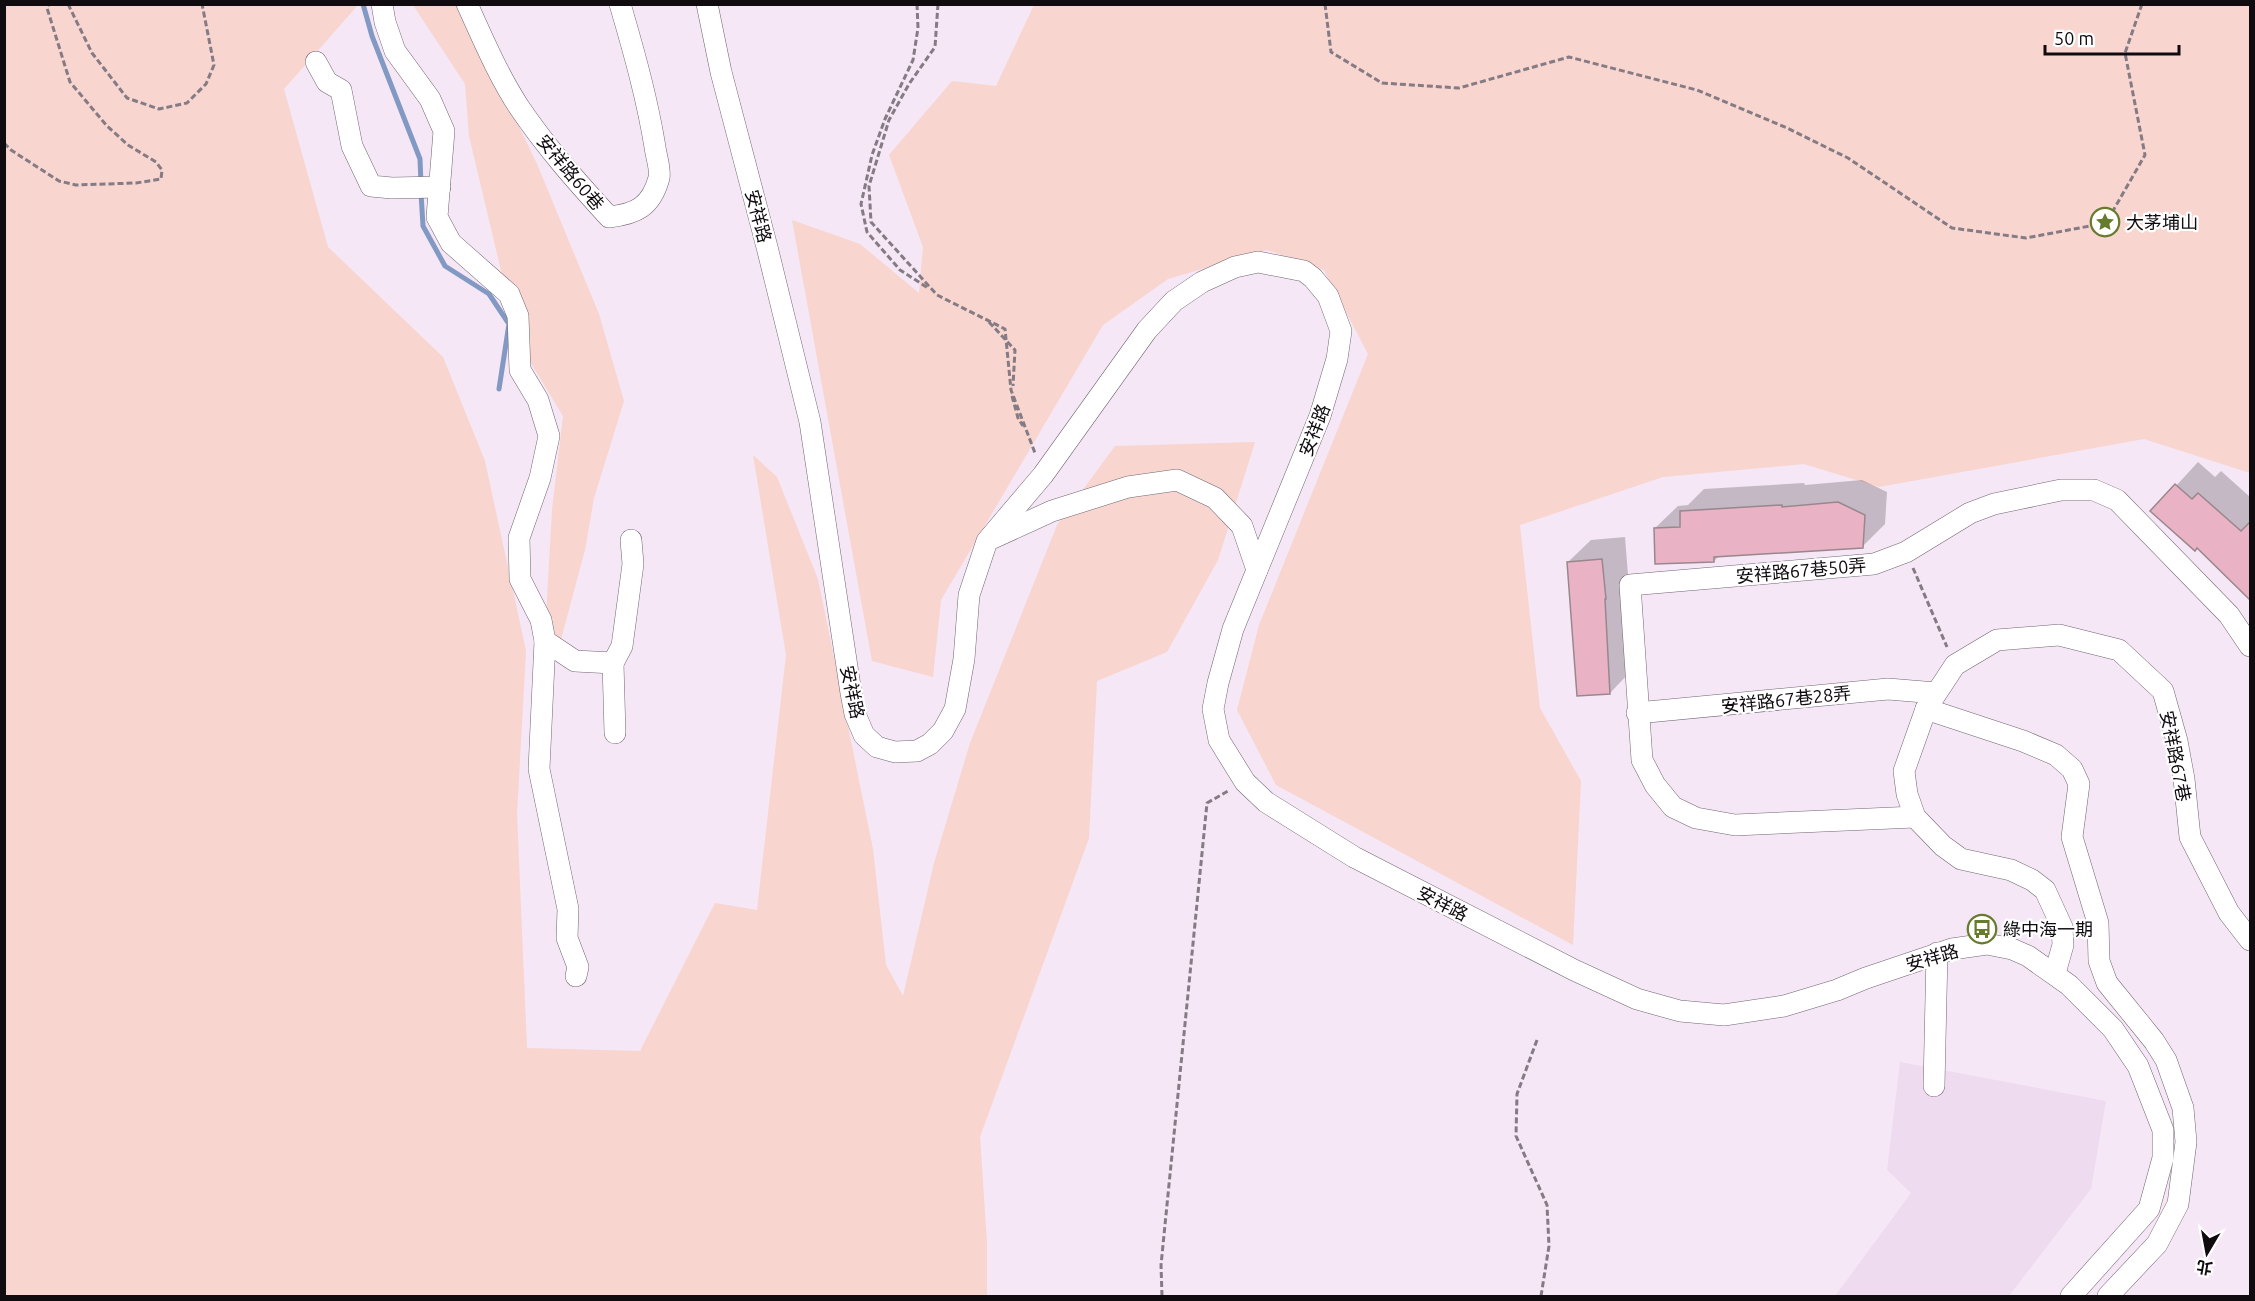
<svg xmlns="http://www.w3.org/2000/svg" width="2255" height="1301" viewBox="0 0 2255 1301" font-family="Ubuntu,'Noto Sans TC',sans-serif">
<rect width="100%" height="100%" fill="#f5e7f5"/>
<polygon fill="#efdbef" points="1900,1062 2106,1101 2091,1189 2009,1296 1835,1296 1911,1193 1887,1170"/>
<g fill="#f8d5cf">
<polygon points="5,5 358,5 284,89 328,247 443,357 485,461 526,651 517,814 527,1048 640,1051 715,903 757,910 786,655 753,455 777,477 818,579 873,849 886,965 903,996 934,863 970,743 1057,525 1115,446 1255,442 1218,560 1167,652 1097,681 1089,838 980,1137 987,1243 987,1296 5,1296"/>
<polygon points="413,5 457,5 476,38 537,164 599,314 624,401 594,498 585,550 560,643 546,616 552,510 563,416 518,342 469,136 465,84"/>
<polygon points="1034,5 2250,5 2250,473 2144,439 1879,487 1804,464 1663,477 1520,525 1540,708 1581,781 1573,945 1276,785 1237,710 1259,625 1368,354 1324,270 1267,250 1168,279 1103,325 941,600 933,677 872,661 792,220 860,244 919,293 923,247 889,155 952,81 996,86"/>
</g>
<g fill="#0003">
<polygon points="2198,462 2215,477 2221,471 2250,497 2250,598 2198,546 2153,511"/>
<polygon points="1862,480 1887,492 1885,524 1863,546 1720,555 1714,561 1655,528 1678,506 1688,505 1704,489 1804,483 1805,485"/>
<polygon points="1625,537 1628,575 1632,670 1610,693 1568,562 1591,540"/>
</g>
<g fill="none" stroke-linecap="round" stroke-linejoin="round">
<g stroke="#8299c3" stroke-width="5">
<polyline points="363,4 372,36 420,159 421,184"/>
<polyline points="421,193 423,226 445,266 489,294 509,324 499,389"/>
</g>
</g>
<g fill="#eab3c5" stroke="#99878c" stroke-width="1.5">
<polygon points="2175,484 2192,499 2198,493 2241,531 2250,522 2250,600 2197,548 2195,551 2150,511"/>
<polygon points="1838,502 1865,515 1863,548 1714,557 1714,562 1655,564 1654,528 1680,527 1680,511 1782,505 1782,507"/>
<polygon points="1602,559 1606,599 1605,599 1610,694 1577,696 1567,562"/>
</g>
<g fill="none" stroke-linecap="round" stroke-linejoin="round">
<g stroke="#716672" stroke-width="22">
<g id="minor">
<polyline points="382,4 385,22 395,51 430,99 444,131 437,217 451,243 509,294 518,316 520,370 538,400 549,436 540,478 519,538 520,579 541,620 545,641 575,661 613,663 622,646 633,564 631,540"/>
<path d="M467 4C483 39 498 75 519 107 546 147 577 182 609 217 636 214 651 207 659 178 661 170 656 156 655 147 647 98 634 52 620 4"/>
<polyline points="707,4 721,72 767,247 810,422 851,693 855,714 864,735 877,747 895,752 917,751 930,744 943,731 955,709 964,659 969,595 987,541 1043,475 1147,330 1174,301 1202,282 1235,267 1258,262 1304,271 1313,278 1328,296 1341,331 1337,359 1320,416 1233,629 1218,683 1213,709 1219,740 1245,782 1266,802 1354,857 1574,970 1637,999 1680,1011 1724,1015 1784,1006 1837,990 1866,978 1952,949 1987,944 2012,949 2028,956 2069,985 2113,1029 2138,1066 2163,1130 2163,1158 2149,1209 2071,1296"/>
<polyline points="316,62 327,82 341,90 352,146 371,186 392,188 440,187"/>
<polyline points="993,538 1052,511 1128,487 1177,480 1215,498 1242,526 1257,570"/>
<polyline points="545,641 539,769 568,909 567,938 578,967 576,976"/>
<polyline points="613,663 615,733"/>
<polyline points="1926,709 2023,741 2056,755 2072,769 2079,784 2072,837 2098,923 2099,961 2107,983 2154,1041 2166,1060 2183,1108 2186,1142 2178,1204 2157,1244 2108,1296"/>
<polyline points="1637,713 1888,689 1936,693"/>
<polyline points="1915,817 1735,825 1696,818 1673,807 1655,785 1642,760 1630,585 1874,564 1906,552 1970,513 1994,504 2061,490 2094,490 2117,500 2229,615 2250,646"/>
<polyline points="2055,973 2063,945 2062,927 2045,890 2032,880 2011,870 1961,859 1943,846 1915,817 1907,794 1904,771 1926,709 1955,665 1997,640 2059,635 2119,650 2163,691 2177,741 2184,779 2190,837 2229,913 2250,940"/>
<polyline points="1934,1086 1937,953"/>
</g>
</g>
<g stroke="#847b84" stroke-width="3" stroke-dasharray="6 3" stroke-linecap="butt">
<polyline points="68,4 92,53 127,98 159,109 187,103 206,84 214,65 202,4"/>
<polyline points="917,4 918,28 913,60 885,119 872,155 861,204 867,232 900,270 928,288"/>
<polyline points="938,4 935,47 909,84 889,120 869,186 871,222 937,295 1005,329 1011,390 1035,453"/>
<polyline points="1325,4 1331,52 1382,83 1459,88 1569,57 1697,90 1787,128 1848,158 1952,228 2026,238 2106,223 2145,155 2125,53 2142,4"/>
<polyline points="4,143 11,150 59,181 76,185 136,183 161,179 162,170 156,162 128,145 107,126 70,82 47,8 49,4"/>
<polyline points="989,322 1015,350 1013,386"/>
<polyline points="1012,396 1018,418 1023,426"/>
<polyline points="1913,568 1947,647"/>
<polyline points="1537,1040 1517,1094 1516,1136 1547,1205 1549,1246 1541,1296"/>
<polyline points="1162,1296 1161,1265 1207,803 1228,791"/>
</g>
<use href="#minor" stroke="#fff" stroke-width="21"/>
</g>
<defs>
<g id="sight-ring" transform="scale(1.5)"><circle r="9.5" fill="#fff" stroke="#667b2c" stroke-width="1.5"/><path d="M0-6L1.8-2.2L6-1.7L2.9 1.2L3.7 5.4L0 3.3L-3.7 5.4L-2.9 1.2L-6-1.7L-1.8-2.2Z" fill="#667b2c"/></g>
<g id="bus-ring" transform="scale(1.5)"><circle r="9.5" fill="#fff" stroke="#667b2c" stroke-width="1.5"/><path d="M-5-6H5V4H4V6H2V4H-2V6H-4V4H-5ZM-3.5-4V0h7V-4ZM-3.5 1.2v1.5H-2V1.2ZM2 1.2v1.5H3.5V1.2Z" fill="#667b2c"/></g>
</defs>
<g fill-rule="evenodd">
<use href="#sight-ring" x="2105" y="222"/>
<use href="#bus-ring" x="1982" y="929"/>
</g>
<g text-anchor="middle" dominant-baseline="central" stroke-width="4.5" stroke-linejoin="round" paint-order="stroke">
<g font-size="18" fill="#0f0b0f" stroke="#fff">
<text transform="translate(571 172) rotate(50)">安祥路60巷</text>
<text transform="translate(759 216) rotate(75)">安祥路</text>
<text transform="translate(1314 430) rotate(-69)">安祥路</text>
<text transform="translate(1801 570) rotate(-5)">安祥路67巷50弄</text>
<text transform="translate(853 692) rotate(78)">安祥路</text>
<text transform="translate(1786 699) rotate(-6)">安祥路67巷28弄</text>
<text transform="translate(2176 756) rotate(79)">安祥路67巷</text>
<text transform="translate(1443 903) rotate(27)">安祥路</text>
<text transform="translate(1932 957) rotate(-16)">安祥路</text>
</g>
<g font-size="18" fill="#0f0b0f" stroke="#fff" text-anchor="start">
<text x="2126" y="222">大茅埔山</text>
<text x="2003" y="929">綠中海一期</text>
</g>
</g>
<rect width="2255" height="1301" fill="none" stroke="#0f0b0f" stroke-width="12"/>
<g transform="translate(2207 1253) rotate(190)" stroke="#ffffff" stroke-width="4.5" paint-order="stroke">
<path d="M0-4.5L10 22L0 15L-10 22Z" fill="#0f0b0f"/>
<text y="-9" font-size="16" font-weight="bold" text-anchor="middle" fill="#0f0b0f">北</text>
</g>
<path d="M2045 45v9h134v-9" fill="none" stroke="#0f0b0f" stroke-width="3"/>
<text x="2054" y="45" font-size="18" fill="#0f0b0f" stroke="#ffffff" stroke-width="4.5" paint-order="stroke">50 m</text>
</svg>
